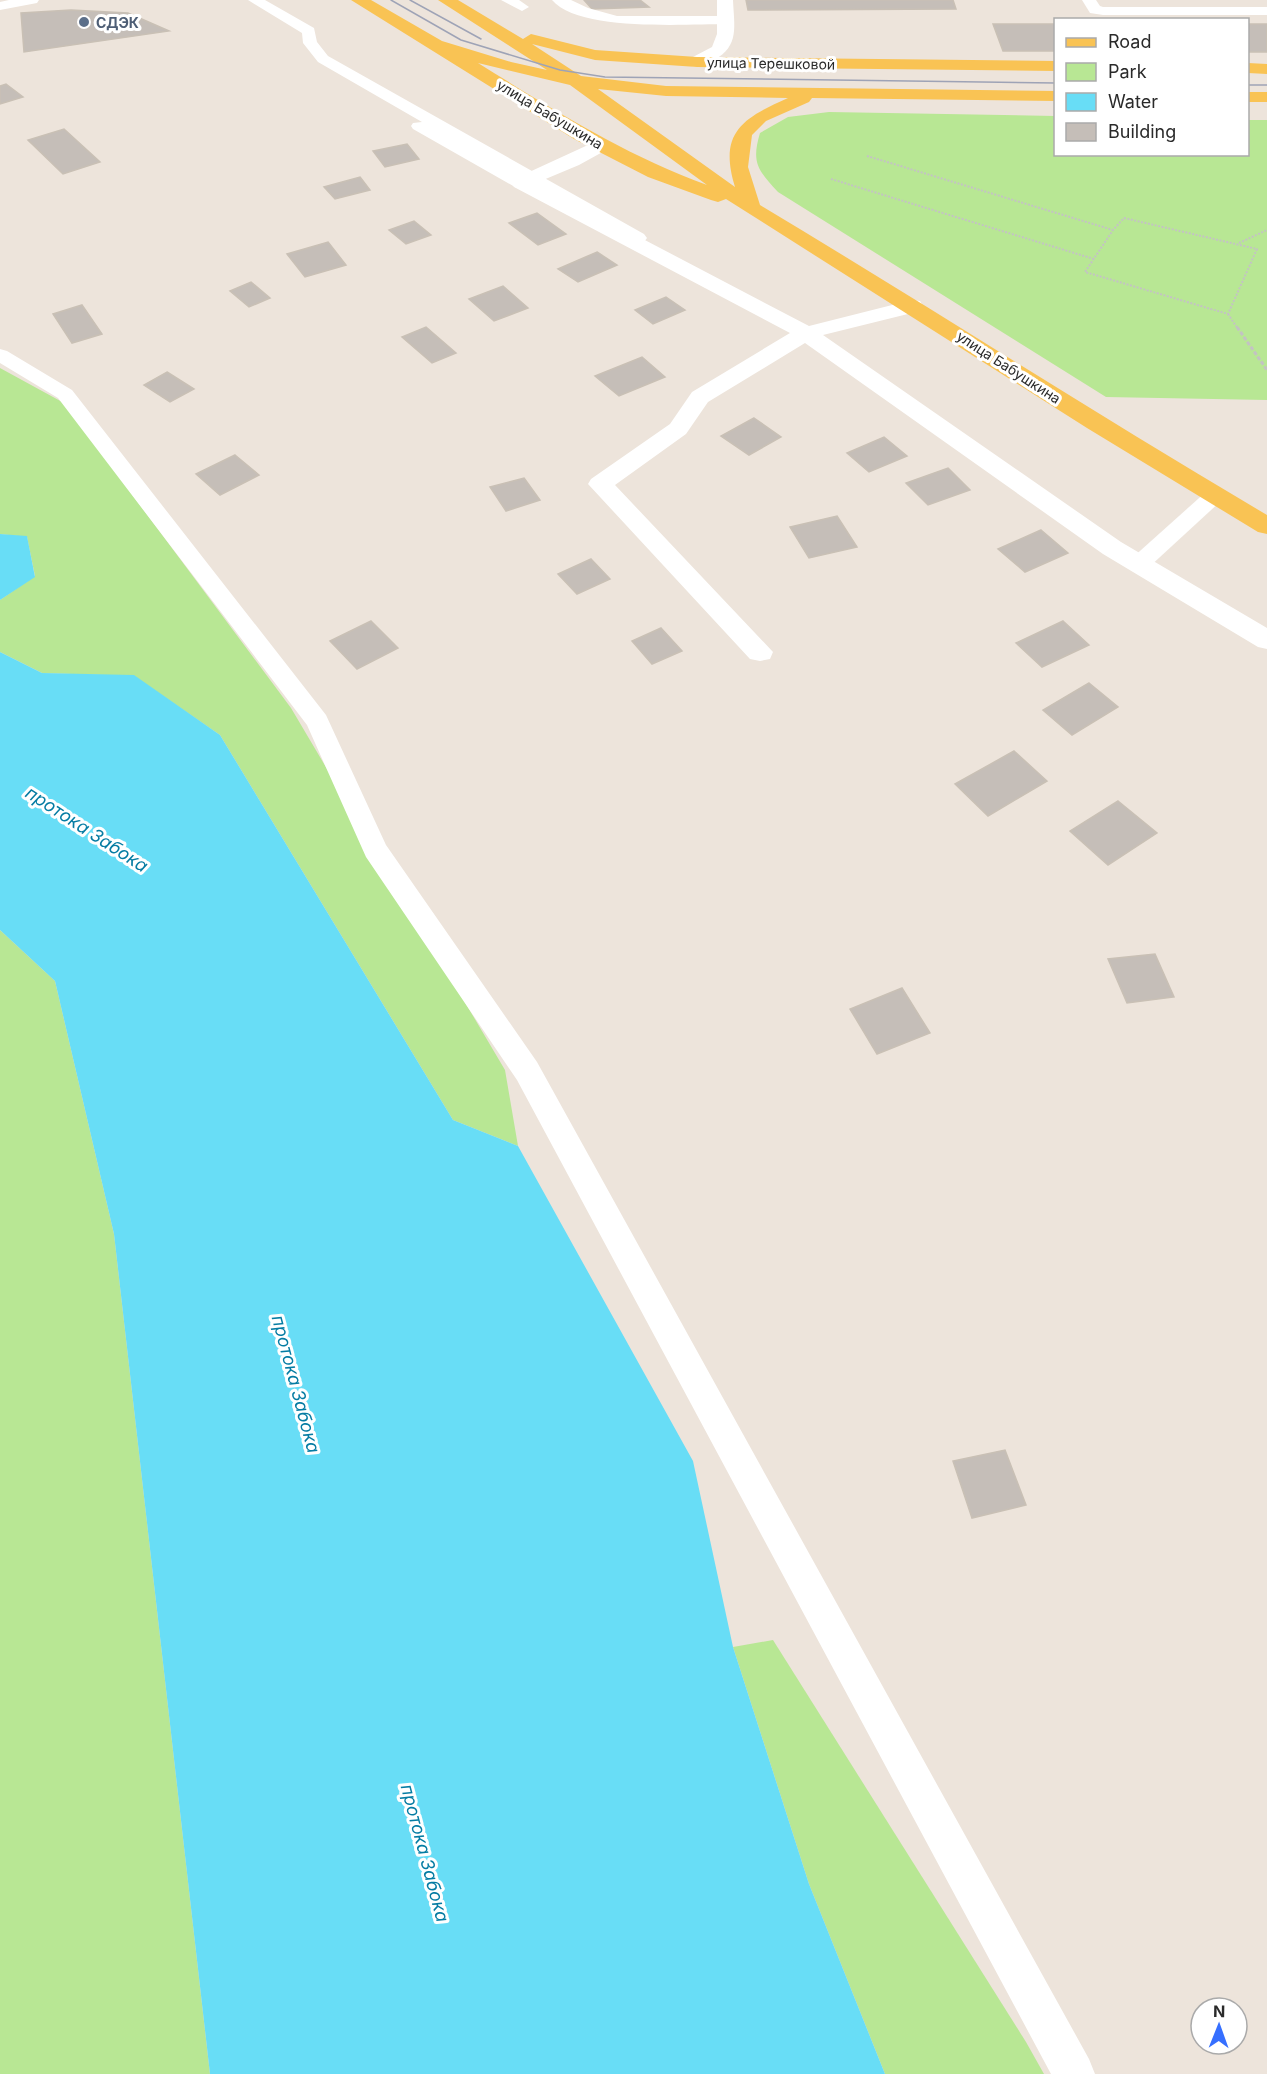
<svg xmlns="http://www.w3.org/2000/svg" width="1267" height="2074" viewBox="0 0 1267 2074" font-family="Inter,sans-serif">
<rect width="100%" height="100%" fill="#ede4db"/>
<g fill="#b8e794">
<path d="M829 112 1055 116 1056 154H1248V120H1267V400L1106 397 778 192C758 170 751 163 760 133L788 117Z"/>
<polygon points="0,368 64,403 291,708 505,1070 518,1146 453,1120 220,735 134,676 42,673 0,652 0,600 35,576 27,537 0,534"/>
<polygon points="0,930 55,981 114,1234 210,2074 0,2074"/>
<polygon points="773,1640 1026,2042 1044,2074 885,2074 809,1884 733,1647"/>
</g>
<g fill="#68ddf6">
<polygon points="0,534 27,536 35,577 0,600"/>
<polygon points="0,652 42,673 134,675 220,735 453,1120 518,1146 693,1461 733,1647 809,1884 885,2074 210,2074 114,1234 55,981 0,930"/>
</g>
<g fill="#c5beb8" stroke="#c9c0b5" stroke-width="1.5">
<polygon points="584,0 640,0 649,7 592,9"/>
<polygon points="746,0 953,0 956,9 748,10"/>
<polygon points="71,10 128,13 169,31 24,52 21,13"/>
<polygon points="993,24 1056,24 1056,51 1003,51"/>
<rect x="1248" y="24" width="19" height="28"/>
<polygon points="6,84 23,97 0,104 0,86"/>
<polygon points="64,129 100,162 63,174 28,140"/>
<polygon points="407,144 419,159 385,167 373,151"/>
<polygon points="360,177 370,190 335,199 324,187"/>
<polygon points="537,213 566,234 538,245 509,223"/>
<polygon points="414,221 431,235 406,244 389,230"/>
<polygon points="328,242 346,265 305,277 287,254"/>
<polygon points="597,252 617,265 578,282 558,269"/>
<polygon points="251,282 270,298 249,307 230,291"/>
<polygon points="503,286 528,308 494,321 469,299"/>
<polygon points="666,297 685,310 653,324 635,310"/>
<polygon points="82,305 102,334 72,343 53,314"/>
<polygon points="426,327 456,353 432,363 402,337"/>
<polygon points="642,357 665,377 619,396 595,376"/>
<polygon points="167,372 194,389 170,402 144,385"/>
<polygon points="754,418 781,437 749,455 721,436"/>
<polygon points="884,437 907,456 869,472 847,453"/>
<polygon points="235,455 259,475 220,495 196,474"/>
<polygon points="948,468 970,490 928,505 906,483"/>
<polygon points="524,478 540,500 506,511 490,487"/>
<polygon points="837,516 857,547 809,558 790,527"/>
<polygon points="1041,530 1068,553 1025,572 998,549"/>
<polygon points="591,559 610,579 577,594 558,574"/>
<polygon points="371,621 398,648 357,669 330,641"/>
<polygon points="1063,621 1089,645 1042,667 1016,643"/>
<polygon points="661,628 682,651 652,664 632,641"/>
<polygon points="1089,683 1118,707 1072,735 1043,710"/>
<polygon points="1014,751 1047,781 988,816 955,784"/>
<polygon points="1118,801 1157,833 1108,865 1070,831"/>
<polygon points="1155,954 1174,997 1127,1003 1108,959"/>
<polygon points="902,988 930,1033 877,1054 850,1009"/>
<polygon points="1005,1450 1026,1505 972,1518 953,1461"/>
</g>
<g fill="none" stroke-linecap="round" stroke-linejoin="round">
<g stroke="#c3c3c3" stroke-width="2" stroke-dasharray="2 1.5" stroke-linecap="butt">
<polyline points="867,156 1113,230"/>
<polyline points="831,179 1094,259"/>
<polygon points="1124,218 1257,249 1228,314 1085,272 1113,230"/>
<polyline points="1239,243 1267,230"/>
<polyline points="1228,314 1238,329"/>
</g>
<polyline stroke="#c3c3c3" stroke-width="3" stroke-dasharray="4 2" stroke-linecap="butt" points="1237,327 1267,370"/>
<g fill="#fff" fill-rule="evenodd">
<polygon points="9,0 39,0 37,3 0,10 0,2"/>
<polygon points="248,0 265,0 314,28 317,42 328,56 644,234 647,238 644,242 632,242 556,198 549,201 543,200 515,187 413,129 411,126 413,123 422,122 318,62 303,43 302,33"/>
<polygon points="501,0 519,0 529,7 522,11"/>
<path d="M552 0H571L588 8 617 16H727L734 20 727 24C687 24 579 32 552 0Z"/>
<polygon points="1082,0 1096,0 1100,6 1103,7 1267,7 1267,15 1103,15 1090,13"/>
<polygon points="0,349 7,351 72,390 326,715 386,845 537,1062 1089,2059 1095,2074 1051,2074 517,1080 366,857 307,725 58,398 0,363"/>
<polygon points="1215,488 1222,490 1226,495 1222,500 1147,569 1139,571 1131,569 1128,564 1131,559 1208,490"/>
</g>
<g fill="#fff" fill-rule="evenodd">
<path d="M717 0H733C734 26 740 46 714 60 706 64 700 68 691 66L688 62 691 58 712 47 717 34Z"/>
<polygon points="601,139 608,141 610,145 608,149 579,165 536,183 809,326 912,300 920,301 923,306 920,311 823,335 1121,542 1267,628 1267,649 1258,647 1103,554 805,343 708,402 686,434 615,485 773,652 770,659 760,661 750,659 588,484 591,479 670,424 692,392 790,333 514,187 511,183 514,179"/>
</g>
<g fill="#f9c354" fill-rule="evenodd">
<path d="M351 0H371L442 41 511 62 547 70 438 0H458L523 39 531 34 595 50 697 57 1056 61V71L697 67 595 60 532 44 581 76 666 86 1056 91V101L812 98 809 102 766 121 752 135 748 167 760 205C930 307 1096 414 1267 515V534L1258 532 1087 428 726 199 718 202 711 200 648 177 574 139ZM478 63 570 85 707 185C625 155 552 109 478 63ZM598 89 666 96 788 98C743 118 718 132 735 187Z"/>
<polygon points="1248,63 1267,64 1267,74 1248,73"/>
<rect x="1248" y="92" width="19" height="10"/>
</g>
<g stroke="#9ea3b6" stroke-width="1.5">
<polyline points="391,0 461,40 560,70 605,77 1056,83"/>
<polyline points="410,0 481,39"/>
<polyline points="1248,85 1267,85"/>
</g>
</g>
<circle fill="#5c6f8a" stroke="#fff" stroke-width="2" cx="84" cy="22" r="6"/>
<g text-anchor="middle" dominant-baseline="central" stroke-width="6" stroke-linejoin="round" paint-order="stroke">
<g font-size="14" font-weight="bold" fill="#4e5e75" stroke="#fff" text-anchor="start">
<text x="96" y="22">СДЭК</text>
</g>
<g font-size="14" fill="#2a2a2a" stroke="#fff">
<text transform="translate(771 63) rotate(1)">улица Терешковой</text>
<text transform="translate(550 114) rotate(31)">улица Бабушкина</text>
<text transform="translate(1009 367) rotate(33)">улица Бабушкина</text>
</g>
<g font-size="18" font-style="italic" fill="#057ca3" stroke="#fff">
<text transform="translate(87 829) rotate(33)">протока Забока</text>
<text transform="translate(296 1384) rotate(75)">протока Забока</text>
<text transform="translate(425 1853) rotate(75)">протока Забока</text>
</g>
</g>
<rect x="1054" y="18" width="195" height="138" fill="#ffffff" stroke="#aaaaaa" stroke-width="1.5"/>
<rect x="1066" y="38" width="30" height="9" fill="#f9c354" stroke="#aaaaaa" stroke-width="1.5"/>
<text x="1108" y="48" font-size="18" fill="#2a2a2a">Road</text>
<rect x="1066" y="63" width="30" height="18" fill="#b8e794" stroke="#aaaaaa" stroke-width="1.5"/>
<text x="1108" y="78" font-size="18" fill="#2a2a2a">Park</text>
<rect x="1066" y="93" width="30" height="18" fill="#68ddf6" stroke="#aaaaaa" stroke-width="1.5"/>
<text x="1108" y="108" font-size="18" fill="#2a2a2a">Water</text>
<rect x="1066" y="123" width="30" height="18" fill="#c5beb8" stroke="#aaaaaa" stroke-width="1.5"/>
<text x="1108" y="138" font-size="18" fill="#2a2a2a">Building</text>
<g transform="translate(1219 2026) rotate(1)"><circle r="28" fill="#ffffff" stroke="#aaaaaa" stroke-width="1.5"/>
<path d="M0-4.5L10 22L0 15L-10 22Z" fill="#366fff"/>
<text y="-9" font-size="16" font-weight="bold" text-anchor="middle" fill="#2a2a2a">N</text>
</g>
</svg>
